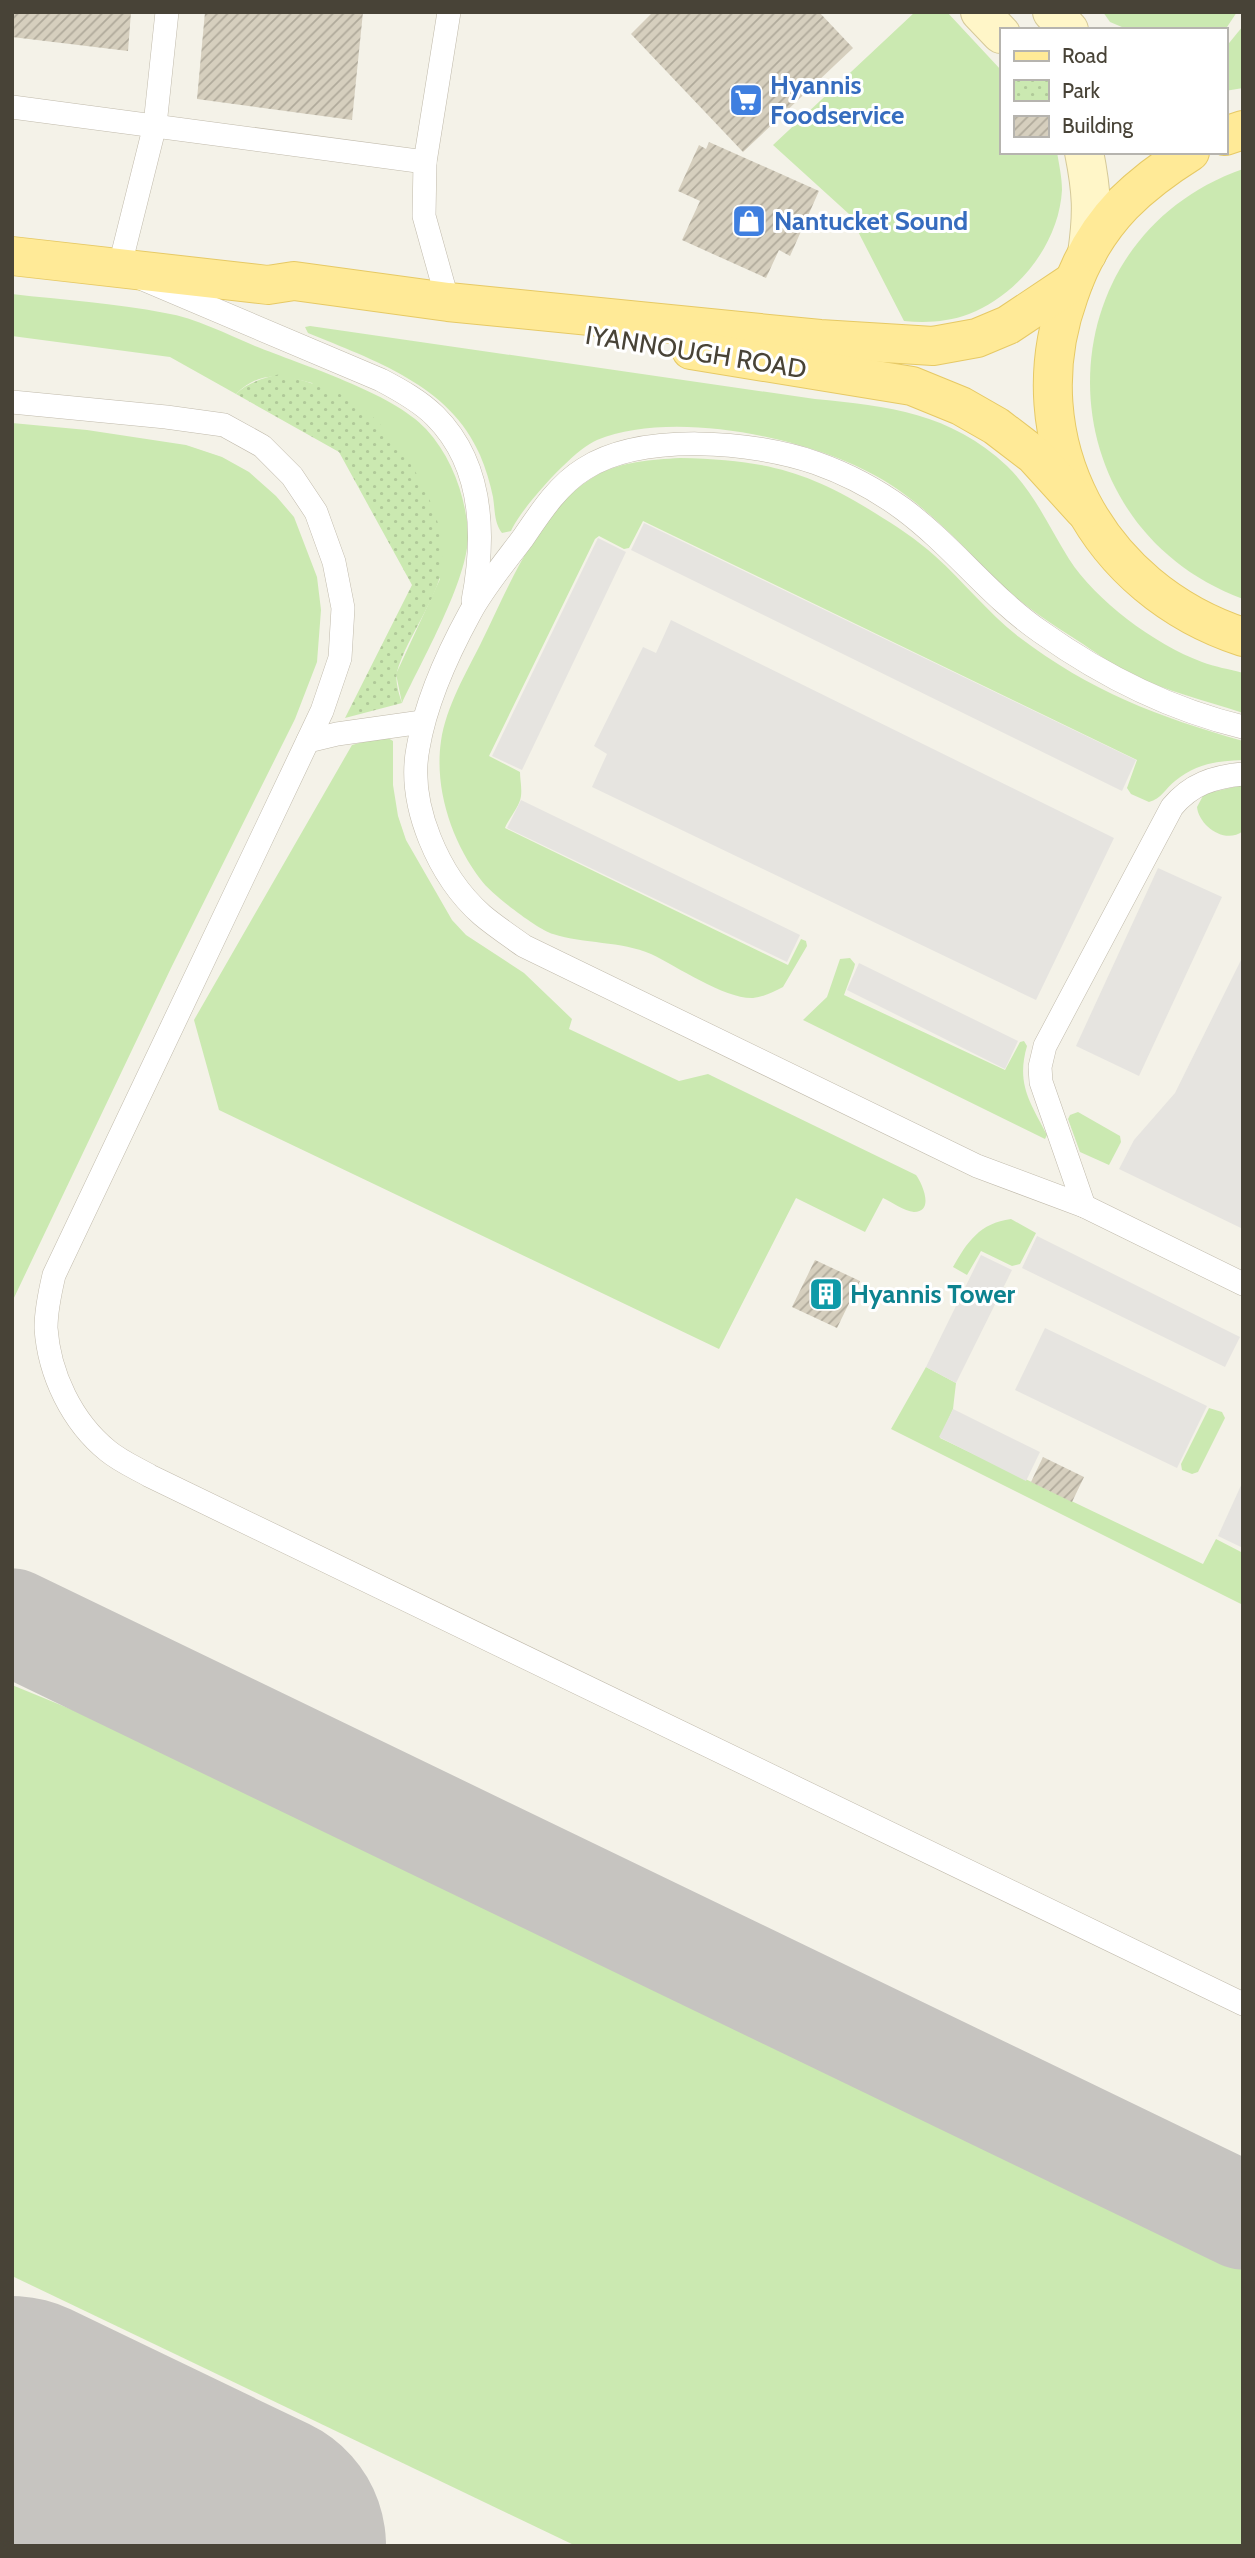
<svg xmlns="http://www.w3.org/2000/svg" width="1255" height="2558" viewBox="0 0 1255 2558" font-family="Cabin,sans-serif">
<defs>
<pattern id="park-dots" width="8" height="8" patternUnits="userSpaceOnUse" patternTransform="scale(1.75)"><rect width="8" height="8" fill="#cbe9b1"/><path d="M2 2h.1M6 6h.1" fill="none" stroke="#b0c999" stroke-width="1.8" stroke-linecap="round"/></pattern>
<pattern id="building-hatch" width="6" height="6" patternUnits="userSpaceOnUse" patternTransform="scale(1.75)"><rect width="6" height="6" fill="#d6cfbe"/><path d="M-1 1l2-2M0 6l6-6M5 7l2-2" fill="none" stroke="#b0aa9b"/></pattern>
</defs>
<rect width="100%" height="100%" fill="#f4f2e8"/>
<g fill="#cbe9b1">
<path d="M915 12H947L1001 70V152H1057C1059 165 1062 177 1062 190 1059 244 1018 295 969 314 948 322 926 323 904 321L849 214 773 145Z"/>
<polygon points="1103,12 1237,12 1225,30 1129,30 1110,22"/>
<polygon points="1243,26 1243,88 1225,91 1225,48"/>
<path d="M1243 169V599C1040 524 1038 241 1243 169Z"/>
<path d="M12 294C63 300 115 303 165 313 196 318 226 334 255 346 302 365 393 393 426 429 451 456 465 494 468 531 471 575 422 660 402 703L396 674 440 579 312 383C282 375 260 370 236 394L170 357 12 336Z"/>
<path d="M310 326 815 399C888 406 951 413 1007 466 1034 492 1049 527 1069 559 1096 601 1154 644 1202 662 1215 667 1229 669 1243 673V713C1207 701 1166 691 1133 675 1116 667 1099 655 1083 644 1055 626 1026 608 1002 585 965 549 932 511 888 483 819 439 675 408 597 440 574 449 521 508 511 531L502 533C494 523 495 509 493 497 490 483 486 469 480 455 450 385 373 360 308 333L305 327Z"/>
<polygon points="12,423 87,430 186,445 222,457 249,472 276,496 294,517 317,577 321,610 317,662 295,719 171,968 12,1302"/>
<path d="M680 458C762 460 805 469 875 513 896 526 916 539 935 556 964 582 988 613 1019 637 1090 691 1158 717 1243 741V760C1216 761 1196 764 1175 781 1166 788 1161 799 1149 802L1131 794 1127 788 1137 760 643 521 629 548 624 549 599 536 595 539 489 756 520 772C520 779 522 788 521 796 520 806 509 818 505 828L788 965 801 939 806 941 807 946 783 987C774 992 763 997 753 998 725 999 678 967 651 954 621 941 584 944 553 934 537 929 491 894 481 880 452 842 434 789 441 741 446 707 466 673 481 643 509 586 539 508 597 475 623 461 651 460 680 458Z"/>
<path d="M378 738H388L393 741V785L398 816 406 840 452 920 466 935 524 973 572 1019 569 1029 679 1081 708 1074 916 1175C922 1183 935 1212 914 1212 904 1211 892 1202 883 1198L865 1232 796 1198 719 1349 219 1110 194 1020 352 745Z"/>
<path d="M1243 785V831C1225 845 1199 826 1197 807L1204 794Z"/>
<path d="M850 958 855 964 854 968 844 995 1005 1070 1020 1042 1024 1041 1027 1046C1016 1084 1030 1102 1047 1135L1045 1139 803 1020 827 997 840 959Z"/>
<polygon points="1078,1112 1120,1136 1121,1142 1109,1165 1080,1152 1068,1119 1070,1115"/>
<path d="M1011 1219 1036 1233 1020 1264 1012 1266 981 1251 967 1275 953 1267C967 1242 980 1223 1011 1219Z"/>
<polygon points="926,1367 956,1383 953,1409 940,1438 1203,1564 1216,1539 1243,1553 1243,1605 891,1429"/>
<polygon points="1209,1408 1222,1412 1225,1418 1198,1472 1192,1474 1182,1470 1181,1464"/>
<polygon points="12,1685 185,1756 1243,2270 1243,2546 576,2546 12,2276"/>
</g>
<path fill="url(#park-dots)" d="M280 374C305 381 339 390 359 405 402 437 458 526 439 580 429 610 405 643 397 672 395 681 399 694 402 703L345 718 412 585 339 452 236 394C248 382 264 378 280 374Z"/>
<g fill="#e6e4e0">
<polygon points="644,523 1136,760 1122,791 631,550"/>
<polygon points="598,538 626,552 522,770 492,756"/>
<polygon points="671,620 1114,838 1036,1000 592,787 607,754 594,746 643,647 656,653"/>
<polygon points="521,800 800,935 787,962 507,828"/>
<polygon points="1158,868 1222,897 1139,1076 1076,1046"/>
<polygon points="1243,956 1243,1229 1119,1169 1134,1140 1175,1093"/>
<polygon points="859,963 1018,1041 1005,1069 847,990"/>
<polygon points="1037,1236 1240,1337 1225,1367 1022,1268"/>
<polygon points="981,1255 1012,1270 956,1383 926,1367"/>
<polygon points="1045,1328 1207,1406 1177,1468 1015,1390"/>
<polygon points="953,1409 1040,1452 1026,1481 939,1437"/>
<polygon points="1243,1481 1243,1548 1218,1536"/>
</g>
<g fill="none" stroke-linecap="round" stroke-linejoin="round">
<polyline stroke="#c6c4c0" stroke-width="107" points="12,1622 1243,2216"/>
<polyline stroke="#c6c4c0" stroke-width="270" points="12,2431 251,2546"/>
</g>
<g fill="url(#building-hatch)">
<polygon points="12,12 131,12 128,51 12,37"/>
<polygon points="205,12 363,12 352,120 197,99"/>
<polygon points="653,12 819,12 853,48 743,152 631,34"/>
<polygon points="709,142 819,191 790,256 779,250 766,278 682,240 700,201 678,191 699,145 706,149"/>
<polygon points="815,1260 860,1281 837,1328 792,1307"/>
<polygon points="1043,1457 1084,1477 1072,1502 1031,1482"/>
</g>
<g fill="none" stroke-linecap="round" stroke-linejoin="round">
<g stroke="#c0baab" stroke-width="24">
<g id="service">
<path d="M167 12 155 125 119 269 381 380C400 390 420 401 435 416 485 466 485 538 473 601"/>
<polyline points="12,107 425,162"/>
<polyline points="448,302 424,216 425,162 449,12"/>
<path d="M12 402 166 417 224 425 262 446 292 476 316 512 334 562 343 608 340 658 322 711 54 1275C50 1292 46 1310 46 1328 49 1374 72 1422 108 1451 120 1461 136 1468 150 1476L1243 2004"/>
<path d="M1243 727C1168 709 1103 676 1041 632 990 597 953 546 903 509 877 490 847 474 816 463 753 441 642 432 584 469 558 485 540 513 523 538 505 562 484 587 470 613 447 655 426 701 418 748 407 805 439 877 482 915 495 926 510 936 524 946L977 1166 1084 1206 1243 1284"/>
<polyline points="308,741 337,734 422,722"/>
<path d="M1084 1206 1041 1082 1040 1067 1045 1046 1172 807C1191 784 1213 777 1243 774"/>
</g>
</g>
<g stroke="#d5c998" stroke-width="40">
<g id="secondary">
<polyline points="980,12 1001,34"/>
<polyline points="1052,12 1069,30"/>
<path d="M1084 152C1092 192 1093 213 1087 254"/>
</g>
</g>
<g stroke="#e6c965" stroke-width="40">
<g id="primary">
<polyline points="1225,136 1243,130"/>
<path d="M1190 152C1166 167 1143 184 1123 204 1099 229 1080 262 1069 295 1016 441 1098 590 1243 637"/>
<polyline points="12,256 268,285 294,281 448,302 820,339 933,346 977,338 1008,325 1074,281"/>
<polyline points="691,350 912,386 961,406 996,426 1034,455 1084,510"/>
</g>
</g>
<use href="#service" stroke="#fff" stroke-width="23"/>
<use href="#secondary" stroke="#fff6c8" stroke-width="38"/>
<use href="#primary" stroke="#ffea97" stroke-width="38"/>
</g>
<defs>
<g id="supermarket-square" transform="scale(1.75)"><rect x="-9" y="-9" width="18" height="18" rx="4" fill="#3f7fe0" stroke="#fff"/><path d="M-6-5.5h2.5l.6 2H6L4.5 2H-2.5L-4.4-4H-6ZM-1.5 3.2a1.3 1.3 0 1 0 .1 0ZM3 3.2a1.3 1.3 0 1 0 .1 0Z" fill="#fff"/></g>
<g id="shop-square" transform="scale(1.75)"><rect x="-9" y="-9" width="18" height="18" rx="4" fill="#3f7fe0" stroke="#fff"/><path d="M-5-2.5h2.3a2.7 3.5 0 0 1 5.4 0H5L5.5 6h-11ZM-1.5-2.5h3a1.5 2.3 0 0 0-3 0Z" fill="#fff"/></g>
<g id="building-square" transform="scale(1.75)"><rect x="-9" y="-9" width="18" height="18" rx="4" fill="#0f9aa8" stroke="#fff"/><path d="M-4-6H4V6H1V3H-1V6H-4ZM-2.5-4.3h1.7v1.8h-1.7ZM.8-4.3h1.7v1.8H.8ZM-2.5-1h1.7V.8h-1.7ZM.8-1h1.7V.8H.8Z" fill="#fff"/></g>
</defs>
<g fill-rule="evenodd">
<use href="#supermarket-square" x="746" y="100"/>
<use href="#shop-square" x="749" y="221"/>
<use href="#building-square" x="826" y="1294"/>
</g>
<g text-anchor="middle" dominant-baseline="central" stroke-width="6" stroke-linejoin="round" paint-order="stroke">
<g font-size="26" font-weight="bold" fill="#366cbe" stroke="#fff" text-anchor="start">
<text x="770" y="85">Hyannis<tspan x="770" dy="30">Foodservice</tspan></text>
<text x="774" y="221">Nantucket Sound</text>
</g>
<g font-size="26" fill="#484337" stroke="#fff">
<text transform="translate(696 352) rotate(9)">IYANNOUGH ROAD</text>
</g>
<g font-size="26" font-weight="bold" fill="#0d838f" stroke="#fff" text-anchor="start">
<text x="850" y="1294">Hyannis Tower</text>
</g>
</g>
<rect width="1255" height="2558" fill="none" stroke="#484337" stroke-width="28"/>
<rect x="1000" y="28" width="228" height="126" fill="#ffffff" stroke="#b6b4af" stroke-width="2"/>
<rect x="1014" y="51" width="35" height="10" fill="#ffea97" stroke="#b6b4af" stroke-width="2"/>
<text x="1062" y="63" font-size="21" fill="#484337">Road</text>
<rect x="1014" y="80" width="35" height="21" fill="url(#park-dots)" stroke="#b6b4af" stroke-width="2"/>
<text x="1062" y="98" font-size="21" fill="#484337">Park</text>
<rect x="1014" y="116" width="35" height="21" fill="url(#building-hatch)" stroke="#b6b4af" stroke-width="2"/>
<text x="1062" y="133" font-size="21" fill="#484337">Building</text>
</svg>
